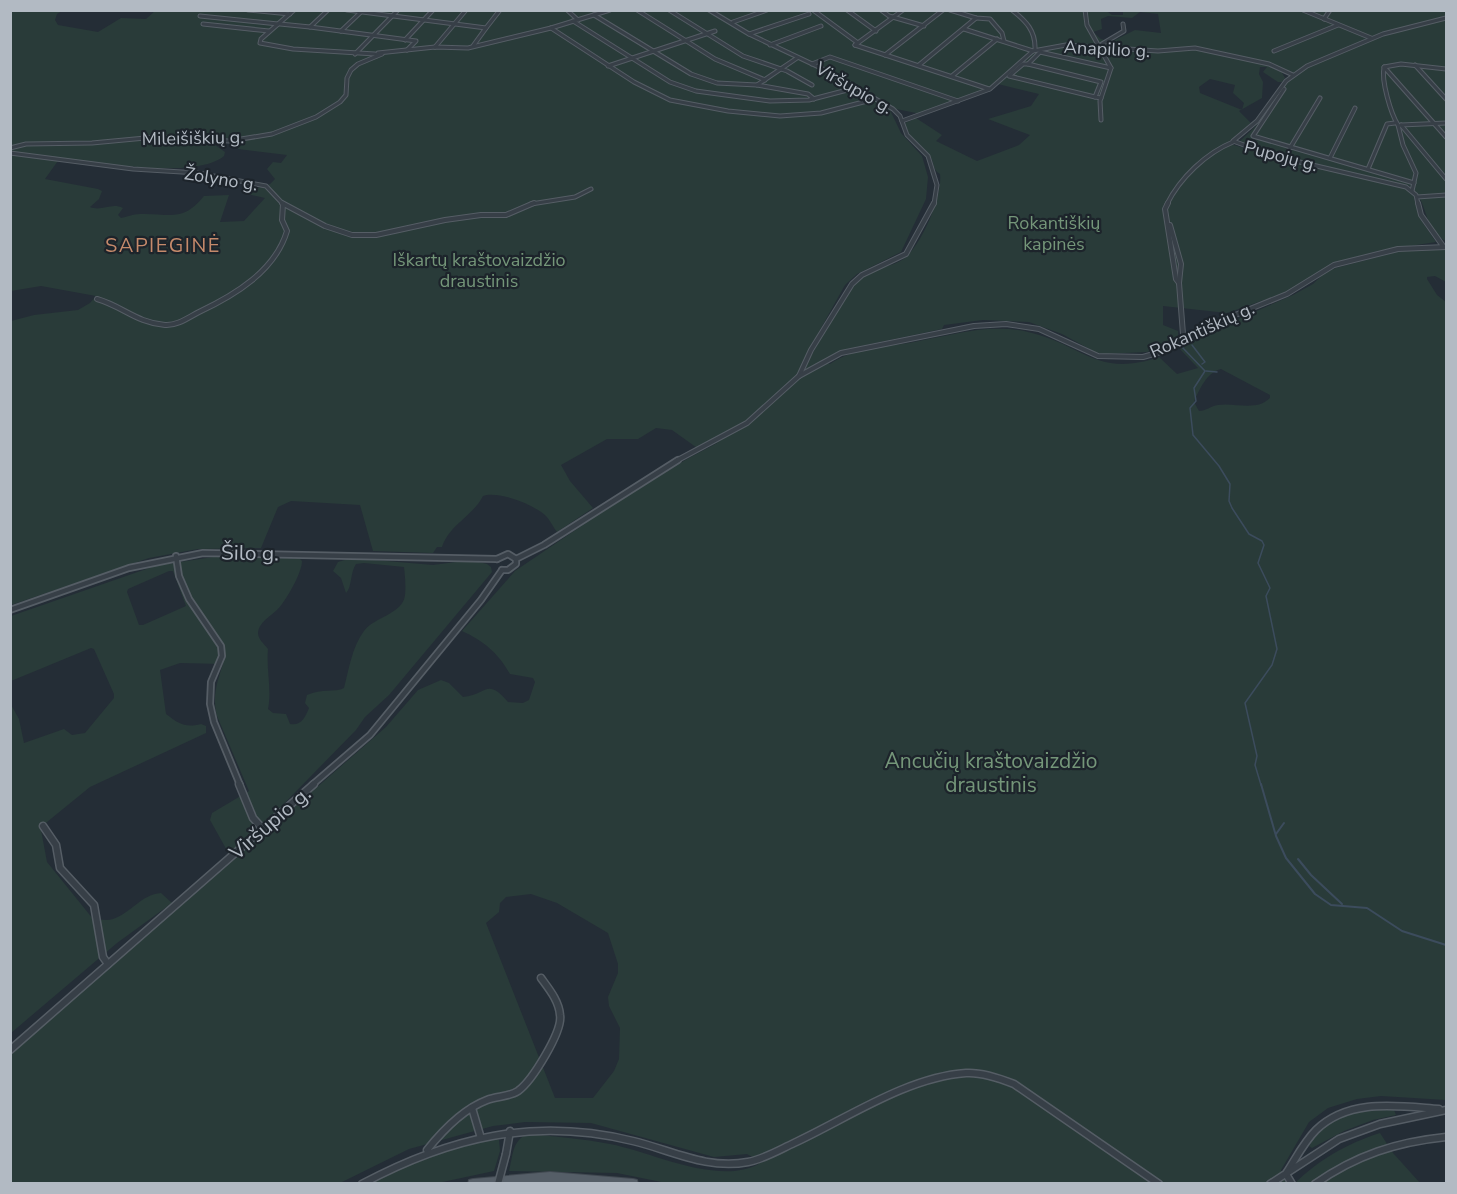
<svg xmlns="http://www.w3.org/2000/svg" width="1457" height="1194" viewBox="0 0 1457 1194" font-family="'Nunito Sans',sans-serif">
<rect width="100%" height="100%" fill="#242d36"/>
<g fill="#293b39" fill-rule="evenodd">
<path d="M156 10H1105L1112 15H1123V10L1446 11V241C1427 232 1428 213 1419 197 1417 193 1413 190 1410 186L1266 152 1239 142 1258 124 1281 88 1296 74 1274 67 1281 71 1285 78 1282 82H1278L1263 72 1267 67H1260L1259 74 1263 82 1262 98 1239 111 1251 123 1227 143 1268 155 1404 188 1414 196 1423 223 1436 242 1378 251 1336 262 1287 292 1227 313 1163 306V325L1178 331V338L1147 352 1104 354 1095 352 1062 334 1029 322 983 320 944 325 942 329 847 349 822 361 830 364C852 348 887 347 914 342 935 338 956 333 977 330 995 328 1015 328 1032 333 1084 346 1098 378 1159 357L1177 374 1198 368 1177 346 1293 295 1313 284 1325 272 1336 268 1404 250 1446 249V282L1435 276 1427 277V279L1437 295 1446 302V1100L1381 1096 1357 1099 1328 1108 1309 1122 1281 1170 1287 1183 671 1184 617 1173 509 1171C513 1156 512 1141 527 1134 555 1136 583 1139 610 1144 652 1152 718 1186 759 1164L756 1159 747 1154 714 1157 591 1123 525 1122 493 1126 409 1149 340 1183 11 1184 10 1055 386 727 418 690 441 680 449 683 463 697C488 695 486 677 508 702L523 703 529 700 535 682 533 678 510 674C498 653 484 641 462 631L515 571 602 512 687 459 721 441 700 450 672 430 656 428 638 439H607L561 465 570 481 593 508 557 532C553 527 550 520 546 516 535 505 497 490 483 496 473 516 449 525 442 547H437L433 553 373 551 360 505 291 501 278 507 261 548 198 549 149 558 11 605V321L34 315 78 310 90 303 96 296 41 286 11 291V11H62L57 14 55 20 58 25 98 32 121 18 146 19ZM1140 12 1158 14 1161 33 1135 30 1111 42 1101 39 1093 32 1102 29 1101 19 1108 16 1132 18ZM1210 79 1235 85 1233 93 1244 103 1242 110 1200 93 1199 87ZM998 84 1039 94 1031 106 988 119 1030 135 1019 145 977 161 936 141 942 135 916 118 905 123C907 139 924 144 931 158 934 164 933 170 940 174 943 196 920 249 902 260 888 268 869 269 857 282 843 296 822 337 811 356L806 355 845 285 857 274 901 252 926 199 928 177 922 156 901 133 890 110 896 109 921 114 990 90ZM219 138H239L238 149 287 155 281 163 273 162 267 169 275 179 270 184 243 193 265 198 244 221 220 222 229 195 204 196C182 223 170 213 140 214 133 214 127 217 121 218L118 215 123 208C111 202 102 212 90 207L99 199 102 191 98 189 45 179 60 158C98 162 195 180 224 156L225 152 215 145V141ZM1221 369 1270 395V398C1256 412 1234 402 1218 405 1211 406 1206 411 1199 411L1194 402C1199 390 1207 372 1221 369ZM531 894 557 903 608 933 618 964V973L608 997 609 1006 620 1028 619 1059 614 1071 593 1098H555L486 923 499 912 500 903 506 897Z"/>
<path d="M213 557H298L302 561C302 572 289 595 282 604 276 614 259 620 258 633 258 639 264 644 268 649 266 669 272 690 268 709L273 713 286 714 290 724C301 726 305 718 309 708L305 703 307 695C322 688 335 693 344 688 349 669 352 647 364 631 374 617 403 614 405 595 406 586 405 576 404 567L364 563 356 564C350 573 352 587 346 593L341 578 333 571 338 562 351 558 433 565 471 560 487 564 491 567 492 572 389 695 365 717 356 730 268 820 229 854 210 820 212 813 249 791 217 716C212 697 217 682 223 664L180 663 160 670 166 714C179 724 185 728 201 724L206 726V733L90 787 47 822 41 830 47 862 93 919C99 919 107 921 113 919 131 913 142 894 161 893L172 903 117 943 11 1033 10 703 19 719 24 743 64 729 72 735 85 733 114 698V694L94 649 91 648 11 681V616L155 566ZM169 571H173L186 606 143 625H139L127 592 128 589Z"/>
<path d="M1382 1109 1394 1110 1396 1115 1373 1120 1344 1131 1312 1148 1309 1146C1323 1119 1354 1111 1382 1109Z"/>
<path d="M1380 1133 1393 1153 1420 1183 1294 1184C1320 1159 1346 1144 1380 1133Z"/>
<path d="M493 1138 499 1140 500 1151 494 1171 438 1183 370 1184C409 1163 449 1146 493 1138Z"/>
</g>
<g fill="none" stroke-linecap="round" stroke-linejoin="round">
<g stroke="#3c4c5d" stroke-width="1.5">
<polyline points="1192,345 1205,362 1202,364"/>
<polyline points="1182,347 1205,371 1194,388 1196,401 1190,408 1193,435 1219,466 1230,484 1229,501 1232,508 1249,534 1262,541 1264,545 1258,563 1270,588 1266,596 1277,649 1272,665 1245,703 1257,756 1255,765 1261,785"/>
<polyline points="1206,371 1217,372"/>
</g>
<g stroke="#3c4c5d" stroke-width="2">
<polyline points="1261,784 1276,836 1286,858 1315,894 1331,905 1367,908 1402,931 1446,945"/>
<polyline points="1276,834 1284,823"/>
<polyline points="1298,859 1311,875 1342,904"/>
</g>
<g stroke="#555d65" stroke-width="5">
<g id="minor-far3">
<polyline points="248,10 290,14"/>
<polyline points="294,10 261,39 260,43 293,49 375,54"/>
<polyline points="328,10 310,27 416,41 407,50"/>
<polyline points="347,10 486,28 473,46"/>
<polyline points="567,10 578,20"/>
<polyline points="637,10 715,59 765,80"/>
<polyline points="669,10 743,56 787,71 812,85"/>
<polyline points="709,10 749,34 825,70 893,109 900,116 907,135 928,156 937,185 934,204"/>
<polyline points="813,10 858,43"/>
<polyline points="847,10 876,31"/>
<polyline points="881,10 889,16 924,26"/>
<polyline points="950,10 976,18 990,19 1002,33 1004,41"/>
<path d="M1012 10C1026 21 1036 31 1035 50"/>
<polyline points="1085,10 1087,25 1111,68 1100,101 1101,120"/>
<polyline points="1303,10 1371,38"/>
<polyline points="594,15 691,74 717,83 757,85 797,58"/>
<polyline points="200,16 278,24"/>
<polyline points="1324,19 1330,10"/>
<polyline points="573,21 670,82 696,91 770,101 809,100 855,88"/>
<polyline points="733,22 767,10"/>
<polyline points="203,24 269,31"/>
<polyline points="280,24 310,27"/>
<polyline points="486,28 500,10"/>
<polyline points="551,28 634,82 670,100 728,111 780,116 821,113 875,99"/>
<polyline points="964,29 1033,51"/>
<polyline points="341,31 361,12"/>
<polyline points="749,34 809,14"/>
<polyline points="405,40 433,10"/>
<polyline points="1102,44 1124,31 1123,24"/>
<polyline points="770,45 821,26"/>
<polyline points="855,45 989,89"/>
<polyline points="855,45 903,10"/>
<polyline points="435,47 466,10"/>
<polyline points="1274,51 1338,25"/>
<polyline points="355,54 398,10"/>
<polyline points="885,55 943,10"/>
<polyline points="376,56 378,53 435,47 468,48 551,28 610,10"/>
<polyline points="812,64 830,57 958,101"/>
<polyline points="1028,64 1101,82 1095,97 1101,98"/>
<polyline points="919,65 976,18"/>
<polyline points="1415,65 1446,99"/>
<polyline points="608,66 715,31"/>
<polyline points="1384,67 1446,137"/>
<polyline points="952,76 997,39"/>
<polyline points="757,85 808,94 814,99"/>
<polyline points="1284,89 1253,136 1414,183"/>
<polyline points="1095,97 1009,76 1023,64 1028,64 1040,52 1111,68"/>
<polyline points="902,121 990,89 1033,51 1066,45 1158,51 1195,48 1269,64 1293,75"/>
<path d="M1398 125C1391 114 1381 81 1384 67L1401 64 1446 69"/>
<polyline points="1398,125 1403,145 1416,173 1412,191"/>
<polyline points="1401,125 1446,179"/>
<polyline points="1401,125 1446,123"/>
<polyline points="10,148 26,144 92,143 156,137 229,141 272,134 316,117 340,102 346,95 347,78 351,70 358,64 382,54"/>
<polyline points="1290,148 1320,98"/>
<polyline points="10,153 133,169 198,173 266,186 283,204"/>
<polyline points="1330,158 1355,108"/>
<polyline points="1368,169 1387,124 1395,123"/>
<polyline points="1417,197 1446,195"/>
<polyline points="531,204 575,197 591,189"/>
<path d="M1167 204C1180 178 1206 153 1233 142"/>
<polyline points="1418,204 1416,195 1406,187 1274,156 1233,141 1257,121 1286,81 1307,66 1383,34 1446,18"/>
</g>
</g>
<g stroke="#555d65" stroke-width="6">
<g id="minor-far2">
<polyline points="282,203 325,226 352,235 376,235 445,220 481,215 506,215 534,203"/>
<polyline points="1168,203 1165,209 1176,279 1179,283 1183,334 1187,337"/>
<polyline points="1418,203 1421,215 1443,246"/>
<polyline points="1170,225 1181,264 1179,283"/>
<path d="M97 299C122 306 137 323 165 325 177 326 189 317 199 312 235 295 275 271 287 231L282 220 283 204"/>
<polyline points="799,376 811,350 852,284 862,275 906,254 934,203"/>
<polyline points="676,461 747,423 799,376 841,353 974,326 1006,324 1039,329 1098,356 1143,357 1164,351 1223,320 1287,294 1334,265 1398,249 1446,247"/>
</g>
</g>
<g stroke="#555d65" stroke-width="8">
<g id="minor-far1">
<polyline points="176,556 179,576 189,599 221,646 222,656 211,682 210,704 214,722 240,785"/>
<polyline points="497,559 508,554 516,559"/>
<polyline points="502,570 508,570 516,564 516,559 544,545 678,460"/>
<polyline points="10,610 129,568 203,553 497,559"/>
<polyline points="312,785 370,735 481,600 502,570"/>
</g>
</g>
<g stroke="#555d65" stroke-width="9">
<g id="minor">
<polyline points="239,784 253,818 263,829"/>
<polyline points="43,826 56,845 60,868 94,905 103,957 108,964"/>
<polyline points="10,1050 314,784"/>
<polyline points="472,1108 480,1135"/>
<path d="M427 1150C443 1130 463 1109 487 1100 497 1096 509 1097 518 1091 532 1081 563 1031 560 1015 559 1001 549 989 541 978"/>
<polyline points="506,1154 510,1131"/>
<path d="M1287 1172C1296 1158 1304 1142 1316 1130 1349 1098 1397 1106 1439 1109"/>
<polyline points="1286,1174 1292,1184"/>
<path d="M362 1184C450 1137 534 1117 633 1141 671 1150 707 1170 748 1162 764 1159 779 1150 794 1143 846 1119 907 1077 966 1073 982 1072 999 1078 1014 1084L1159 1184"/>
<polyline points="1270,1184 1339,1139 1380,1124 1446,1110"/>
<path d="M1315 1184C1356 1155 1397 1142 1446 1137"/>
</g>
</g>
<g stroke="#404850" stroke-width="2">
<polygon id="primary" points="550,1172 633,1179 637,1180 638,1184 564,1184 550,1182 537,1184 468,1184 469,1180 473,1179"/>
</g>
<use href="#minor-far3" stroke="#373f47" stroke-width="3"/>
<use href="#minor-far2" stroke="#373f47" stroke-width="4"/>
<use href="#minor-far1" stroke="#373f47" stroke-width="4.5"/>
<use href="#minor" stroke="#373f47" stroke-width="6"/>
<use href="#primary" fill="#555e67" fill-rule="evenodd"/>
<g stroke="#555d65" stroke-width="9" stroke-linecap="butt">
<polyline id="minor-bridge" points="498,1184 506,1154"/>
</g>
<use href="#minor-bridge" stroke="#373f47" stroke-width="6"/>
</g>
<g text-anchor="middle" dominant-baseline="central" stroke-width="4.5" stroke-linejoin="round" paint-order="stroke">
<g font-size="18" fill="#b2bac3" stroke="#1d242b">
<text transform="translate(1107 49) rotate(3)">Anapilio g.</text>
<text transform="translate(854 88) rotate(30)">Viršupio g.</text>
<text transform="translate(193 138) rotate(-1)">Mileišiškių g.</text>
<text transform="translate(1281 156) rotate(15)">Pupojų g.</text>
<text transform="translate(221 179) rotate(9)">Žolyno g.</text>
<text transform="translate(1202 330) rotate(-24)">Rokantiškių g.</text>
</g>
<g font-size="18" fill="#749679" stroke="#1d242b">
<text x="1054" y="223">Rokantiškių<tspan x="1054" dy="21">kapinės</tspan></text>
<text x="479" y="260">Iškartų kraštovaizdžio<tspan x="479" dy="21">draustinis</tspan></text>
</g>
<g font-size="20" letter-spacing="1.5" fill="#c58a6b" stroke="#1d242b">
<text x="163" y="245">SAPIEGINĖ</text>
</g>
<g font-size="21" fill="#b2bac3" stroke="#1d242b">
<text transform="translate(250 553) rotate(1)">Šilo g.</text>
<text transform="translate(270 823) rotate(-41)">Viršupio g.</text>
</g>
<g font-size="21" fill="#749679" stroke="#1d242b">
<text x="991" y="761">Ancučių kraštovaizdžio<tspan x="991" dy="24">draustinis</tspan></text>
</g>
</g>
<rect width="1457" height="1194" fill="none" stroke="#b2bac3" stroke-width="24"/>
</svg>
